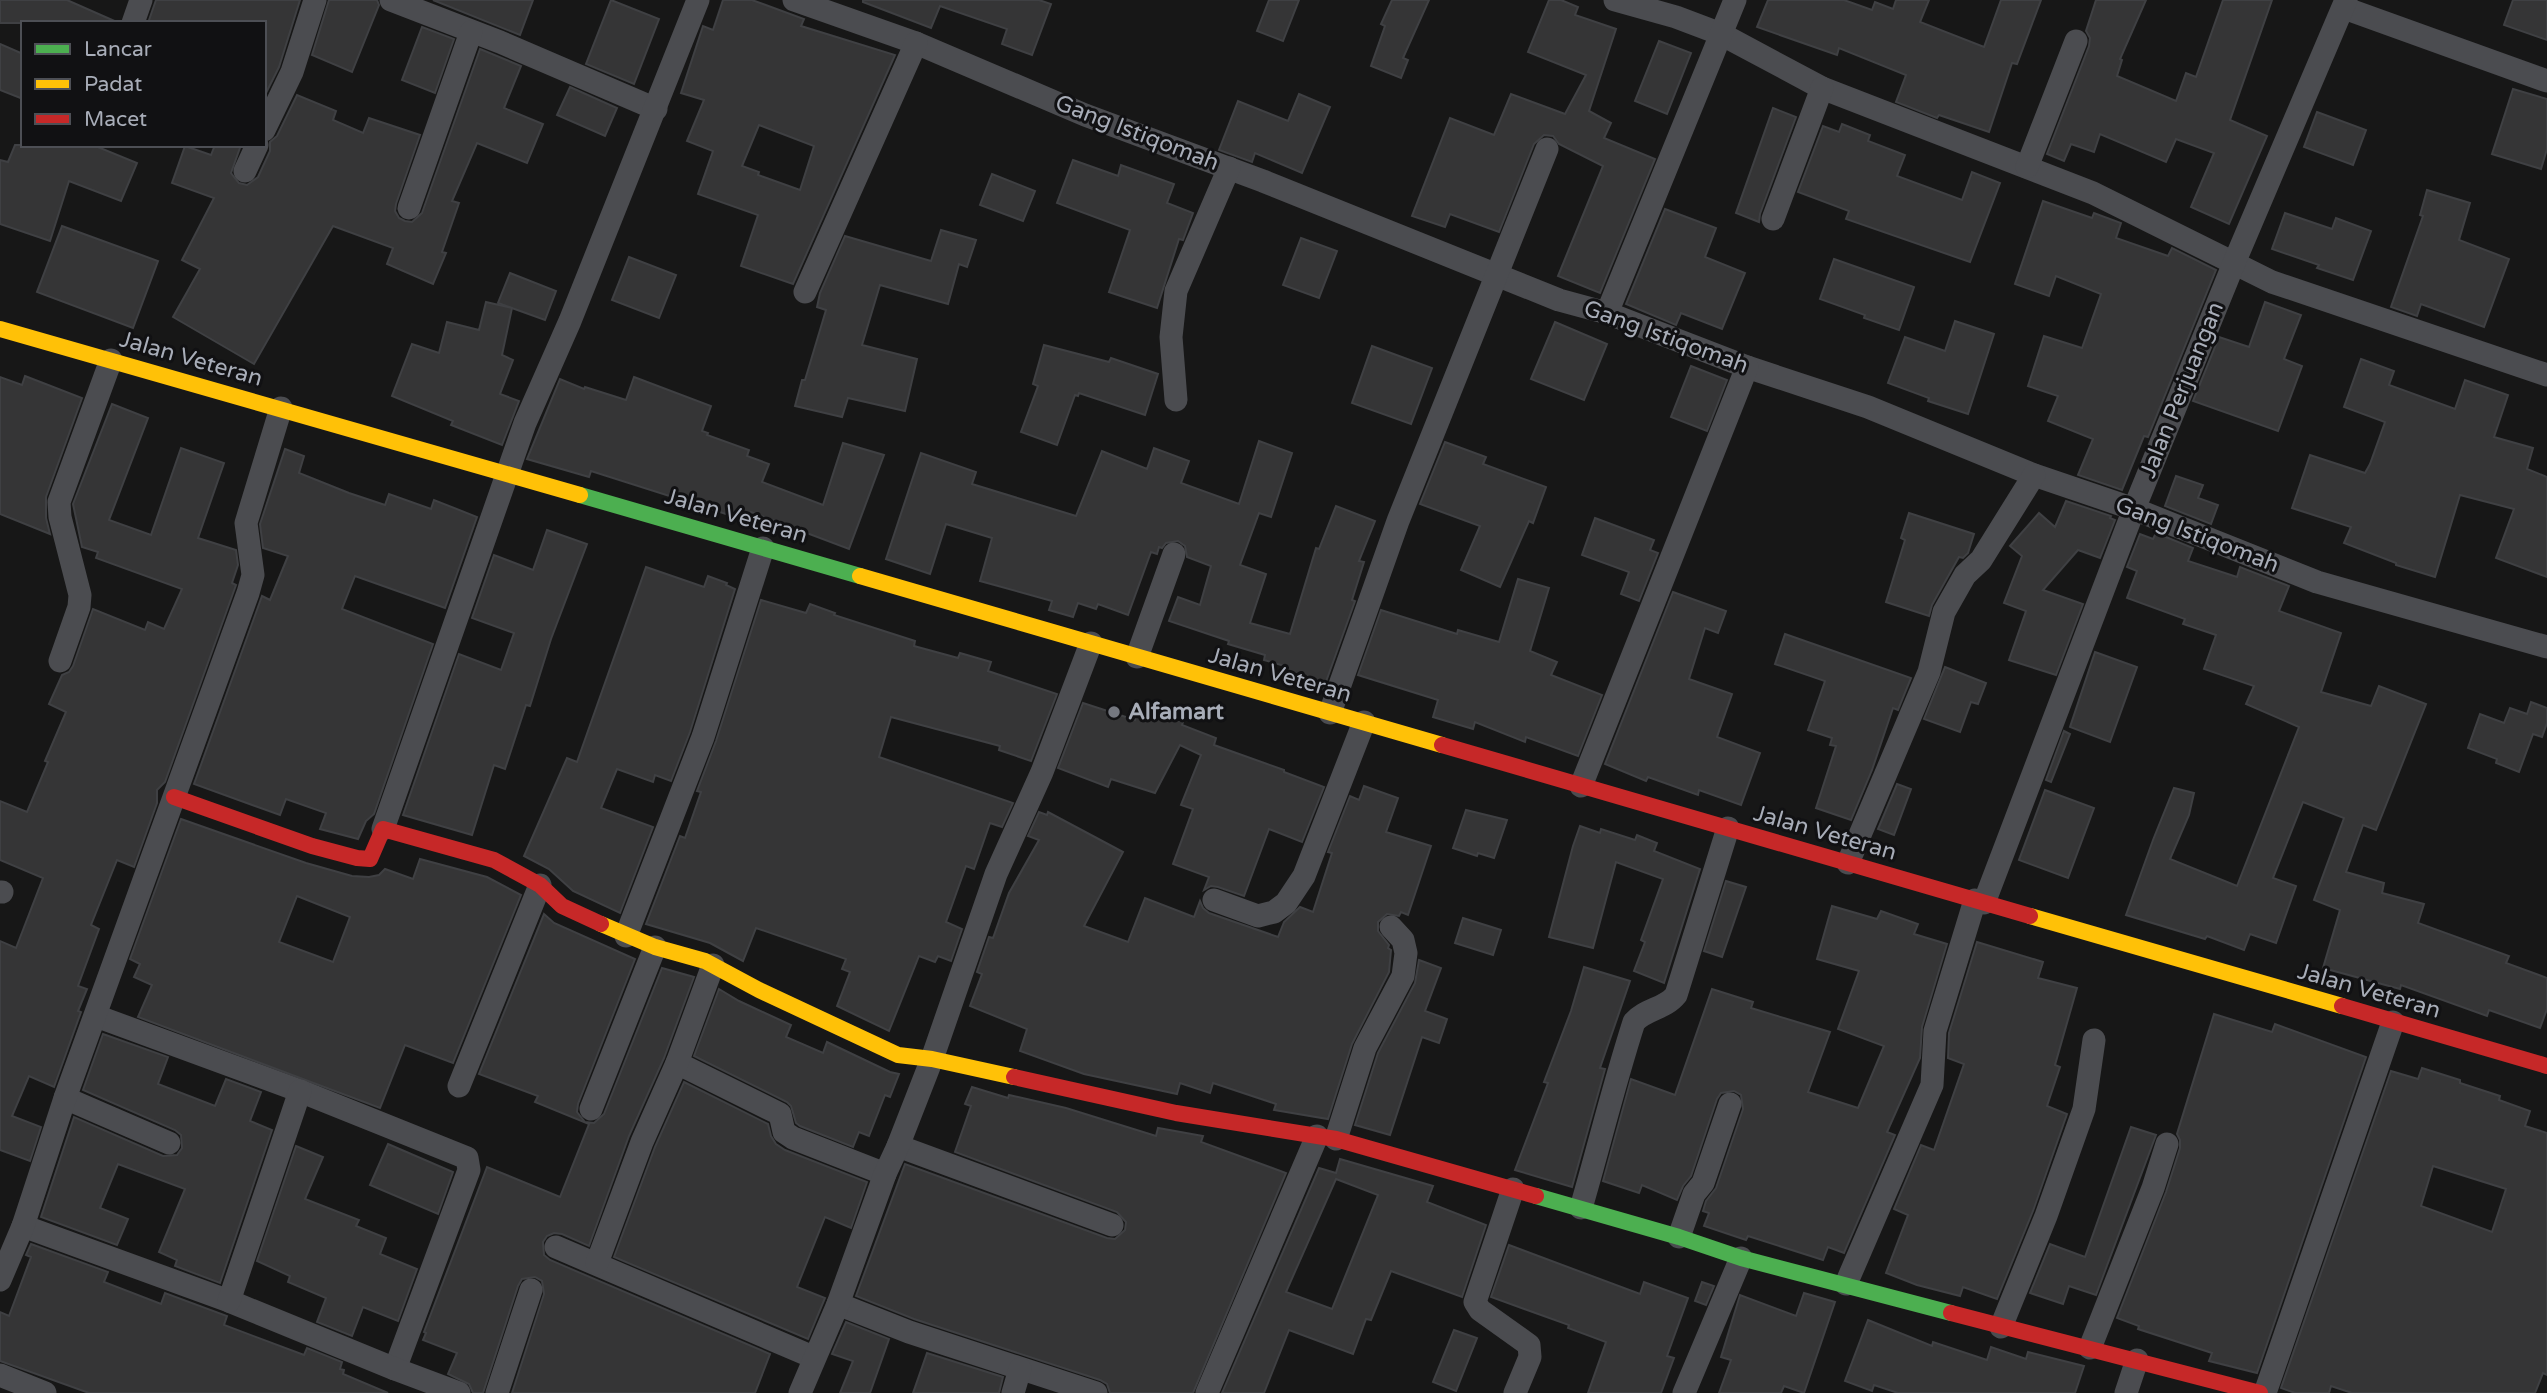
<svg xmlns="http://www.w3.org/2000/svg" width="2547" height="1393" viewBox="0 0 2547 1393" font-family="'Varela Round',sans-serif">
<rect width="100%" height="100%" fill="#171717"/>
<g fill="#353536" stroke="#3f4043" stroke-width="2" fill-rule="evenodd">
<polygon points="0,0 67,0 119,23 0,23"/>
<polygon points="156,0 300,0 279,67 264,97 264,23 148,23"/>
<polygon points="329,0 377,0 379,5 352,72 312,55"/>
<polygon points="433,0 533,0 520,35"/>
<polygon points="611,0 659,19 634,84 586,64"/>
<path d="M723 0H752L804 19 801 26 895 55 793 284 741 266 758 215 698 194 713 151 687 141 704 100 681 93 703 26 713 30ZM759 125 814 146 800 190 758 175 759 172 742 166Z"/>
<polygon points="863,0 1039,0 1051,4 1032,55 1002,44 1007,29 940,6 931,28 863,2"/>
<polygon points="1269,0 1299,0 1283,41 1257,31"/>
<polygon points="1392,0 1429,0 1403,58 1408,60 1401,78 1371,66 1385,26 1381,24"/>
<polygon points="1549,0 1561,0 1578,7 1575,15 1616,29 1589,111 1611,123 1604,138 1655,159 1600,293 1558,276 1603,166 1559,144 1553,136 1544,135 1534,144 1499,232 1450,214 1445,227 1412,216 1450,118 1494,135 1511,94 1565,114 1586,75 1528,52"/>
<polygon points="1768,0 1844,0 1872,10 1875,2 1893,9 1896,0 1929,0 1920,22 1984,47 2001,0 2041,0 2017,64 2012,63 1989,132 1939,115 1937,118 1896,102 1906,75 1839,48 1837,55 1757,27"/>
<polygon points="2096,0 2146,0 2120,59 2122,60 2117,76 2176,101 2186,73 2196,77 2223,0 2272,0 2230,120 2267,136 2229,224 2191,207 2214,153 2176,139 2166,162 2100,134 2094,152 2071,144 2064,161 2047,154 2089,46 2090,38 2086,31"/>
<polygon points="2513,0 2547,0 2547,40 2504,25"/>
<polygon points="422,27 454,39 435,93 402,80"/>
<polygon points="1659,41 1691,53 1667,114 1635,101"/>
<polygon points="0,44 23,54 23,99 0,90"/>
<polygon points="480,49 521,66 504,108 543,124 527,163 477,143 452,201 459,203 442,252 446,253 433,284 387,264 393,248 333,226 254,364 173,317 200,269 182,260 214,198 172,183 185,146 211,155 215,145 241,145 231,173 239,183 247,185 258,177 270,151 270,142 277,136 297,95 336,111 333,120 363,133 369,118 420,135 396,204 395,211 399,218 405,221 412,222 422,213"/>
<polygon points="570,87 617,108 605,136 557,115"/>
<polygon points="2513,89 2547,99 2547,149 2541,169 2492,154"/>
<polygon points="1299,94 1330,107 1302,173 1255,153 1252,162 1219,150 1238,101 1288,121"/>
<polygon points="1773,108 1796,117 1760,214 1759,222 1736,213"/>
<polygon points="2317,112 2366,130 2353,165 2304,147"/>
<polygon points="1842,124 1870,135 1868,141 1905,155 1897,176 1962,200 1972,172 2000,183 1970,262 1846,219 1849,211 1798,192 1823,126 1839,132"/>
<polygon points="15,145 93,145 137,163 121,201 69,181 50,241 0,224 0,160 8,162"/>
<polygon points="1073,160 1118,176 1121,165 1174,184 1167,203 1193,213 1183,240 1179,239 1157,308 1109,292 1130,230 1057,203"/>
<polygon points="992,174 1035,191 1023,221 980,205"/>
<polygon points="2427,190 2470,203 2459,240 2509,259 2484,327 2421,304 2417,316 2391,307 2423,216 2420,215"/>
<polygon points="2043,201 2092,218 2094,213 2121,223 2116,238 2168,256 2172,248 2216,270 2148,437 2144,436 2122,490 2078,475 2093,439 2048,421 2058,396 2028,386 2044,336 2082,348 2101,294 2056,276 2049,296 2015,284"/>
<polygon points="1665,209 1716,228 1705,257 1745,273 1722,329 1681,313 1676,325 1626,304"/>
<polygon points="2285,213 2332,229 2336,218 2371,231 2353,280 2317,268 2319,265 2272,249"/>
<polygon points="62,226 158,261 133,328 37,292"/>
<polygon points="941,230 976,240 967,267 959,264 948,304 880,285 862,345 917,359 905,411 848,398 842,417 795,406 802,380 805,380 826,310 817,307 820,293 845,236 931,261"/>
<polygon points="1301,238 1337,251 1319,298 1283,285"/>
<polygon points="629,257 676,275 659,318 612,300"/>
<polygon points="1834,259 1914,287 1899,330 1864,318 1865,315 1820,299"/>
<polygon points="510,273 556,291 545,320 498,303"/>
<polygon points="486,302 512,308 502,355 513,360 500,394 519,401 502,445 451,425 453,421 392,396 412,344 439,353 447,322 479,330"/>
<polygon points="2265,302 2301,315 2284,359 2302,366 2278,431 2193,401 2219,337 2249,347"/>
<polygon points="1955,321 1994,334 1968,414 1928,401 1929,398 1888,383 1905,337 1945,351"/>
<polygon points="1555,322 1607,344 1584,400 1531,379"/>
<polygon points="1044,345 1109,362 1111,358 1158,374 1145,415 1079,393 1078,396 1075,395 1057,445 1021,432 1038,386 1033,384"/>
<polygon points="1372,346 1432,368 1411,424 1352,403"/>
<polygon points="2361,359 2394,371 2389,385 2455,409 2465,380 2508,395 2494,437 2533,448 2527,469 2547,477 2547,577 2496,558 2514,509 2460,495 2435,577 2396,565 2396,563 2344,543 2351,527 2292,508 2310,455 2365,473 2370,464 2385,422 2344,407"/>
<polygon points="1691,366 1727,380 1707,431 1671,417"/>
<polygon points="25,376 82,398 46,497 46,518 50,534 0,514 0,377 22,385"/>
<polygon points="634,377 711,406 702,431 708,433 707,435 749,450 747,456 769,464 762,482 823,505 843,443 884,455 849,549 751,512 748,521 591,471 589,477 527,459 560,379 584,389 585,387 626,400"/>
<polygon points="112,404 148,418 109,520 151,535 181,448 224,463 198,538 236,550 238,565 232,583 236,585 165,782 157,790 157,803 134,867 117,860 91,925 99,929 78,986 87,989 78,1011 81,1012 54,1087 29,1076 12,1116 41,1127 30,1161 0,1150 0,941 16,948 43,878 0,860 0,801 27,812 48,762 45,761 66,712 49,704 62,675 69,672 73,666 93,609 145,630 148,622 164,629 182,589 96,558 98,552 82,547 73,504"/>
<polygon points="1259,441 1292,453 1271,517 1259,513 1240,565 1266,574 1250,623 1290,634 1316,548 1319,549 1336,506 1375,521 1359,561 1364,562 1352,600 1355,601 1323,690 1285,679 1288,667 1264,660 1265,655 1228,644 1229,641 1169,621 1178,597 1200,605 1211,566 1187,557 1185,546 1178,541 1166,543 1162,548 1159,547 1157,554 1151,552 1128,615 1098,604 1096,609 1078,603 1073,617 1049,610 1052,601 980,581 992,538 946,524 930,574 886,559 921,453 976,472 972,484 1076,516 1102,451 1147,469 1154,448 1189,461 1181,483 1239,504"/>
<polygon points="1445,442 1486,457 1483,464 1546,487 1533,523 1529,521 1500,587 1461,570 1480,526 1420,504"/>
<polygon points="285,449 304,456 299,473 349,493 385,505 389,494 431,509 434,500 477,517 445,608 355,576 342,609 433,644 374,814 366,821 358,839 320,829 326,813 286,799 280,815 194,784 262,596 270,600 288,556 263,548 260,524"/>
<polygon points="2176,476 2203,485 2198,498 2218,505 2211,524 2165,506"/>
<polygon points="2066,501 2111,516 2110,518 2115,520 2100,558 2078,550 2043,590 2083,604 2056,675 2009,660 2026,611 2004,603 2022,556 2010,546 2039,513 2055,527"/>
<polygon points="1909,513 1974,534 1968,553 1963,558 1959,557 1932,605 1929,616 1886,602 1905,540 1901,538"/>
<polygon points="1595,518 1654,540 1650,550 1658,553 1639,601 1621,594 1629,572 1582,555"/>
<polygon points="547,530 587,544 551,639 530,706 526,705 505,769 494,765 472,835 403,815 459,654 501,670 514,633 472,618 494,555 533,570"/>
<polygon points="2156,533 2193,548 2188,561 2237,577 2240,567 2289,586 2279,611 2341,633 2321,692 2371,706 2379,686 2426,704 2376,830 2363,825 2346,872 2384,883 2382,893 2424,904 2418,923 2509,956 2506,963 2547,978 2547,1009 2540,1028 2489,1010 2487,1016 2401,985 2400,989 2323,968 2340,910 2314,900 2344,818 2303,802 2273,878 2296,886 2276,943 2250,934 2244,950 2207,936 2205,939 2126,915 2153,840 2174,788 2194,793 2189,815 2170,859 2237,886 2299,727 2246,704 2254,686 2204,669 2216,635 2183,624 2185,619 2127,598 2137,571 2127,567 2140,534 2153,539"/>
<polygon points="646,567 704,587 708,576 727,583 726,585 735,589 690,732 671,781 655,775 653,782 617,769 601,808 653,827 620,913 573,891 549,869 524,856 567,758 577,762"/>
<polygon points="1518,579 1549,588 1530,651 1557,662 1551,675 1602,695 1578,756 1526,737 1525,742 1475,722 1473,729 1433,717 1438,700 1358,675 1381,610 1457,634 1458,630 1499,642"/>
<polygon points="1673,592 1726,611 1718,633 1705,628 1689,679 1732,694 1717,737 1760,753 1741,805 1699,790 1698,795 1648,777 1646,781 1605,764"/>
<polygon points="761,600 806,613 810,604 835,613 834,615 915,641 914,646 958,658 960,653 991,662 988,671 1057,694 1031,761 999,750 1000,746 891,717 879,757 1013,803 1002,827 990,823 974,869 966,866 946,922 962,929 951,961 938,956 935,962 919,956 889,1031 837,1006 850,972 842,969 846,959 756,928 743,961 710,943 646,924 680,836 685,838 701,792 697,791 716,741"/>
<polygon points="1785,634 1911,678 1898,710 1893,708 1872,770 1851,820 1816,808 1836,746 1830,745 1832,738 1808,730 1825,681 1775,664"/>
<polygon points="2095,652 2137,667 2110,742 2070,727"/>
<polygon points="1945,667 1986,683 1978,704 1971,702 1960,732 1924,719"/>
<polygon points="2531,702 2547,708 2547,723 2542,737 2533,734 2519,772 2496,763 2497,759 2468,748 2480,714 2504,723 2510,708 2527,714"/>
<polygon points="1083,703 1135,720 1139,710 1144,711 1146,707 1183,722 1182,725 1216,738 1214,745 1284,770 1284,772 1324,787 1302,842 1269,829 1244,896 1218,887 1211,886 1204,890 1209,877 1173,864 1193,809 1181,805 1201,755 1180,745 1155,793 1111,779 1108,787 1058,768"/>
<polygon points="2064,731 2070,734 2051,782 2046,780"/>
<polygon points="1897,784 1911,789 1894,835 1878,829"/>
<polygon points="1364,786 1398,798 1386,832 1431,846 1408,915 1401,912 1399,916 1387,914 1378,922 1378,931 1389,945 1388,948 1391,950 1389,972 1352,1044 1328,1119 1274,1110 1276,1104 1213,1083 1210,1093 1180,1083 1177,1094 1084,1074 1020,1051 1027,1029 970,1006 982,974 977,972 989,937 993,938 1009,893 1039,840 1028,836 1039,812 1047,815 1048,812 1123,852 1084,926 1128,942 1145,898 1194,917 1200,901 1203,908 1209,913 1278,937 1284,922 1300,907 1313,912 1332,853 1328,852 1350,796 1359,800"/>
<polygon points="2045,790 2094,808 2068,878 2019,860"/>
<polygon points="1466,810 1507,820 1494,858 1478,853 1477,856 1453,848"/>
<path d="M181 819 306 863 352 876 369 877 379 875 385 869 413 879 420 859 487 877 521 895 453 1063 405 1045 380 1108 138 1017 152 985 134 977 140 964 130 959ZM297 896 350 917 333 962 279 942Z"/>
<polygon points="1580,826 1600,833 1601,829 1635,840 1637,835 1657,843 1654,851 1700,869 1664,983 1634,971 1645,942 1641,940 1663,879 1616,862 1593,948 1549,937 1573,846"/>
<polygon points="1726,881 1746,887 1722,957 1704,951"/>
<polygon points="1832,906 1877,919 1881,911 1918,924 1914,934 1947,944 1922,1027 1920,1058 1887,1132 1895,1135 1844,1253 1828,1247 1823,1260 1748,1236 1746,1240 1704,1226 1709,1213 1703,1211 1706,1201 1716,1188 1743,1109 1741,1095 1734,1091 1721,1093 1717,1099 1691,1176 1683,1186 1677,1200 1642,1185 1639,1193 1603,1181 1631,1079 1675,1095 1712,989 1753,1002 1751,1008 1830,1032 1808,1092 1858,1108 1884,1046 1838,1029 1859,971 1817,959"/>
<polygon points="544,914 554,923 635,959 578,1104 577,1112 585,1122 594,1123 604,1114 662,968 694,977 664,1058 629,1136 589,1246 562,1234 554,1233 547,1236 543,1242 544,1255 550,1260 770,1354 755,1393 512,1393 544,1294 542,1281 535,1277 522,1279 518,1286 483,1393 473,1393 469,1384 448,1374 457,1353 423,1340 426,1333 424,1332 487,1167 560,1197 589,1124 535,1102 538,1096 479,1074"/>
<polygon points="1463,918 1501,930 1493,955 1455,943"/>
<polygon points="1977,942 2043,962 2038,978 2077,988 2055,1065 2060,1067 2047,1106 2067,1114 2033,1211 1997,1299 1963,1287 1960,1296 1917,1285 1886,1273 1908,1215 1894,1209 1921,1145 1934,1150 1964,1064 1948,1058 1949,1033"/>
<polygon points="1419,960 1441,968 1425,1011 1447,1019 1439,1043 1422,1037 1390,1135 1355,1125 1378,1053 1415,983"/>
<polygon points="1584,967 1630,981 1600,1068 1605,1069 1572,1187 1515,1170 1548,1083 1544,1082 1571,1011"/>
<polygon points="719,989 739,1001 791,1025 786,1037 823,1053 827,1042 890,1072 899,1074 890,1097 885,1095 869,1136 859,1132 853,1147 800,1126 796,1123 791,1106 787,1102 694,1056"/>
<polygon points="2214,1014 2272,1032 2275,1024 2366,1057 2257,1373 2209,1361 2212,1353 2138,1329 2139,1326 2117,1318 2166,1192 2180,1148 2180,1140 2177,1134"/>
<polygon points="103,1034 168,1057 158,1084 215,1106 226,1079 261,1092 250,1121 272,1130 220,1283 175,1266 177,1260 159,1252 185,1189 118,1164 100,1208 128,1219 117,1245 41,1217 74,1117 163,1156 177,1155 182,1148 181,1135 175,1130 83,1090"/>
<path d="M2422 1068 2460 1080V1083L2500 1096 2499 1100 2530 1111 2525 1126 2547 1133V1375L2543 1373 2535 1393H2352L2331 1386 2329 1393H2295L2281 1388 2391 1071 2418 1079ZM2433 1166 2506 1189 2492 1232 2421 1206Z"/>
<polygon points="684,1082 768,1124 771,1136 776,1144 785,1150 867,1182 851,1228 825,1217 797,1287 825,1298 808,1339 614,1257 655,1147"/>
<polygon points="972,1087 1008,1098 1009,1095 1066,1108 1156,1136 1158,1128 1203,1136 1201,1142 1286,1173 1193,1393 1110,1393 1107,1384 1100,1380 914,1319 856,1296 905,1164 1107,1238 1115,1239 1125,1230 1126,1222 1117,1212 955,1152 971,1106 965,1104"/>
<polygon points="2131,1127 2156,1135 2096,1295 2069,1286 2063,1304 2030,1293 2050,1244 2085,1257"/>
<polygon points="388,1144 453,1172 438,1214 370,1185"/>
<polygon points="296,1146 323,1157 305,1199 359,1220 356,1226 386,1238 380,1254 417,1269 398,1321 363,1307 352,1336 317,1322 326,1298 288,1282 290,1276 257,1261"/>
<path d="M1340 1159 1433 1186 1427 1202 1486 1225 1462 1297 1391 1271 1371 1320 1366 1319 1353 1354 1289 1330 1264 1393H1222L1319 1168 1336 1173ZM1336 1179 1378 1195 1332 1309 1286 1292Z"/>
<polygon points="31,1244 108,1272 104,1282 161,1304 165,1293 227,1316 224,1325 304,1355 307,1348 342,1362 340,1369 344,1370 343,1374 388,1393 89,1393 0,1361 0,1312 9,1316 31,1257 26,1255"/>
<polygon points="1509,1245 1640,1294 1644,1282 1688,1298 1667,1356 1674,1358 1661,1393 1588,1393 1606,1342 1568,1328 1569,1325 1491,1297"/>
<polygon points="1702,1282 1714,1286 1706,1305 1695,1301"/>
<polygon points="1804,1293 1835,1302 1804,1393 1784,1386 1781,1393 1719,1393 1731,1360 1721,1357 1740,1295 1796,1316"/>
<polygon points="1868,1320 1932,1346 1933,1342 1987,1360 1991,1347 2026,1359 2028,1352 2084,1366 2075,1393 1898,1393 1874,1385 1872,1391 1845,1381"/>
<polygon points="846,1322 889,1339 870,1393 840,1393 853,1361 832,1354"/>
<polygon points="1454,1330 1477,1338 1456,1391 1433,1382"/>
<polygon points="927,1353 1003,1377 999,1393 913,1393"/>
</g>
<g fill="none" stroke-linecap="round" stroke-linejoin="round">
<g stroke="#4b4c50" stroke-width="23">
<polyline points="391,0 500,42 656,109"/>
<polyline points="794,0 916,43 1085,115 1263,181 1559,300 1607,313 1747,367 1868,407 2034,475 2134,509 2317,582 2547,647"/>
<polyline points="1615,0 1676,17 1721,34 1822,88 2093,193 2272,282 2547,375"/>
<polyline points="2344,8 2547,81"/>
<polyline points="133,23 141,0"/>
<polyline points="264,130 292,72 315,0"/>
<polyline points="2027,167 2076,41"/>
<polyline points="245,171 257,145"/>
<polyline points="409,208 471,32"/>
<polyline points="1773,219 1822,88"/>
<polyline points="805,292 916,43"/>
<polyline points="1607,313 1735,0"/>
<polyline points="1176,400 1171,337 1176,291 1229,168"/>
<polyline points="1137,657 1174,554"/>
<polyline points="60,661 79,607 80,595 60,517 59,502 111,360"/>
<polyline points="1330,713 1398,521 1547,149"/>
<polyline points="1581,786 1747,367"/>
<polyline points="383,829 525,423 570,321 698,0"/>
<polyline points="1848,863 1929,672 1944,612 1965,575 1981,560 2034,475"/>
<polyline points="0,892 2,892"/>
<polyline points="1214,900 1258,916 1274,912 1286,903 1304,876 1364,722"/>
<polyline points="1984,903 2134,509 2234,263 2346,0"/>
<polyline points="626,936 703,737 763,548"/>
<polyline points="96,1016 300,1091 467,1158 469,1170 395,1369"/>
<polyline points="677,1063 780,1114 784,1132 793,1138 885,1174"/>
<polyline points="459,1086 540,885"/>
<polyline points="65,1098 169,1143"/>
<polyline points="591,1109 655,947"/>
<polyline points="1336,1139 1365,1048 1403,976 1406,953 1403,940 1391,927"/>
<polyline points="898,1146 1112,1225"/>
<polyline points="1513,1189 1475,1302 1480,1310 1529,1345 1530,1357 1515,1393"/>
<path d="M1581 1208C1599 1146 1614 1084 1634 1022 1645 1009 1665 1009 1676 995L1728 828"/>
<polyline points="23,1226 229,1301 395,1369 459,1393"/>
<polyline points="1679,1237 1694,1194 1703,1183 1730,1104"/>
<polyline points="556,1247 813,1357"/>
<polyline points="597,1263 642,1142 677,1063 713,965"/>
<polyline points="0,1280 23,1226 65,1098 248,593 253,575 246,523 281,408"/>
<polyline points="1846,1284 1932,1085 1935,1031 1975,900"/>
<polyline points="229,1301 300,1091"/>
<polyline points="838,1304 909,1332 1096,1393"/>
<polyline points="2001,1327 2046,1216 2084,1109 2094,1040"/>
<polyline points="2090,1348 2153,1188 2167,1144"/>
<polyline points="0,1375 45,1393"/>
<polyline points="497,1393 531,1290"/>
<polyline points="800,1393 838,1304 885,1174 898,1146 932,1059 996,874 1042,772 1091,643"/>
<polyline points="1013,1393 1020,1369"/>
<polyline points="1207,1393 1317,1136"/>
<polyline points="1684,1393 1741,1258"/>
<polyline points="2126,1393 2137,1360"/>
<polyline points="2265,1393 2393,1022"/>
</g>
<g stroke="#4caf50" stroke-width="16">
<polyline points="580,495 860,576"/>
<polyline points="1536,1196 1679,1237 1741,1258 1951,1313"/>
</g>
<g stroke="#ffc107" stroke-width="16">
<polyline points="0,329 580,495"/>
<polyline points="860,576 1442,745"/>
<polyline points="2030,916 2342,1006"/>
<polyline points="601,924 655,947 705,961 759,990 898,1055 932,1059 1014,1077"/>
</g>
<g stroke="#c62828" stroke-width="16">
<polyline points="1442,745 2030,916"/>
<polyline points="174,797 312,846 357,858 370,859 383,829 494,860 540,885 562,906 601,924"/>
<polyline points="2342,1006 2547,1066"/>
<polyline points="1014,1077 1176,1113 1336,1139 1536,1196"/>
<polyline points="1951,1313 2260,1393"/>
</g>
</g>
<circle fill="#757880" stroke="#111113" stroke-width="2.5" cx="1114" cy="712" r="7"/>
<g text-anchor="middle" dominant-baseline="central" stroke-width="6" stroke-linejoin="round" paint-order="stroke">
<g font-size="23" fill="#a8adb8" stroke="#111113">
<text transform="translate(1137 133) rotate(21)">Gang Istiqomah</text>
<text transform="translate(1666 337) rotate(20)">Gang Istiqomah</text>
<text transform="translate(191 359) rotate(16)">Jalan Veteran</text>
<text transform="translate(2182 390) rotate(-68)">Jalan Perjuangan</text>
<text transform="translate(736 516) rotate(16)">Jalan Veteran</text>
<text transform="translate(2197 535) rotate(21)">Gang Istiqomah</text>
<text transform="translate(1280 675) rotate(16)">Jalan Veteran</text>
<text transform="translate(1825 833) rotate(16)">Jalan Veteran</text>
<text transform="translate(2369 991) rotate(16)">Jalan Veteran</text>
</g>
<g font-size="23" font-weight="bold" fill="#a8adb8" stroke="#111113" text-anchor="start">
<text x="1128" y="712">Alfamart</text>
</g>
</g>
<rect x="21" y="21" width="245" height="126" fill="#111113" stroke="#4d4f55" stroke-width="2"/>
<rect x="35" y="44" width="35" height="10" fill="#4caf50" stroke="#4d4f55" stroke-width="2"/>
<text x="84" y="56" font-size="21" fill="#a8adb8">Lancar</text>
<rect x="35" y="79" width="35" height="10" fill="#ffc107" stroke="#4d4f55" stroke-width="2"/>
<text x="84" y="91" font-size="21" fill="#a8adb8">Padat</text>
<rect x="35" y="114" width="35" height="10" fill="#c62828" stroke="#4d4f55" stroke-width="2"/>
<text x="84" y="126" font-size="21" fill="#a8adb8">Macet</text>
</svg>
